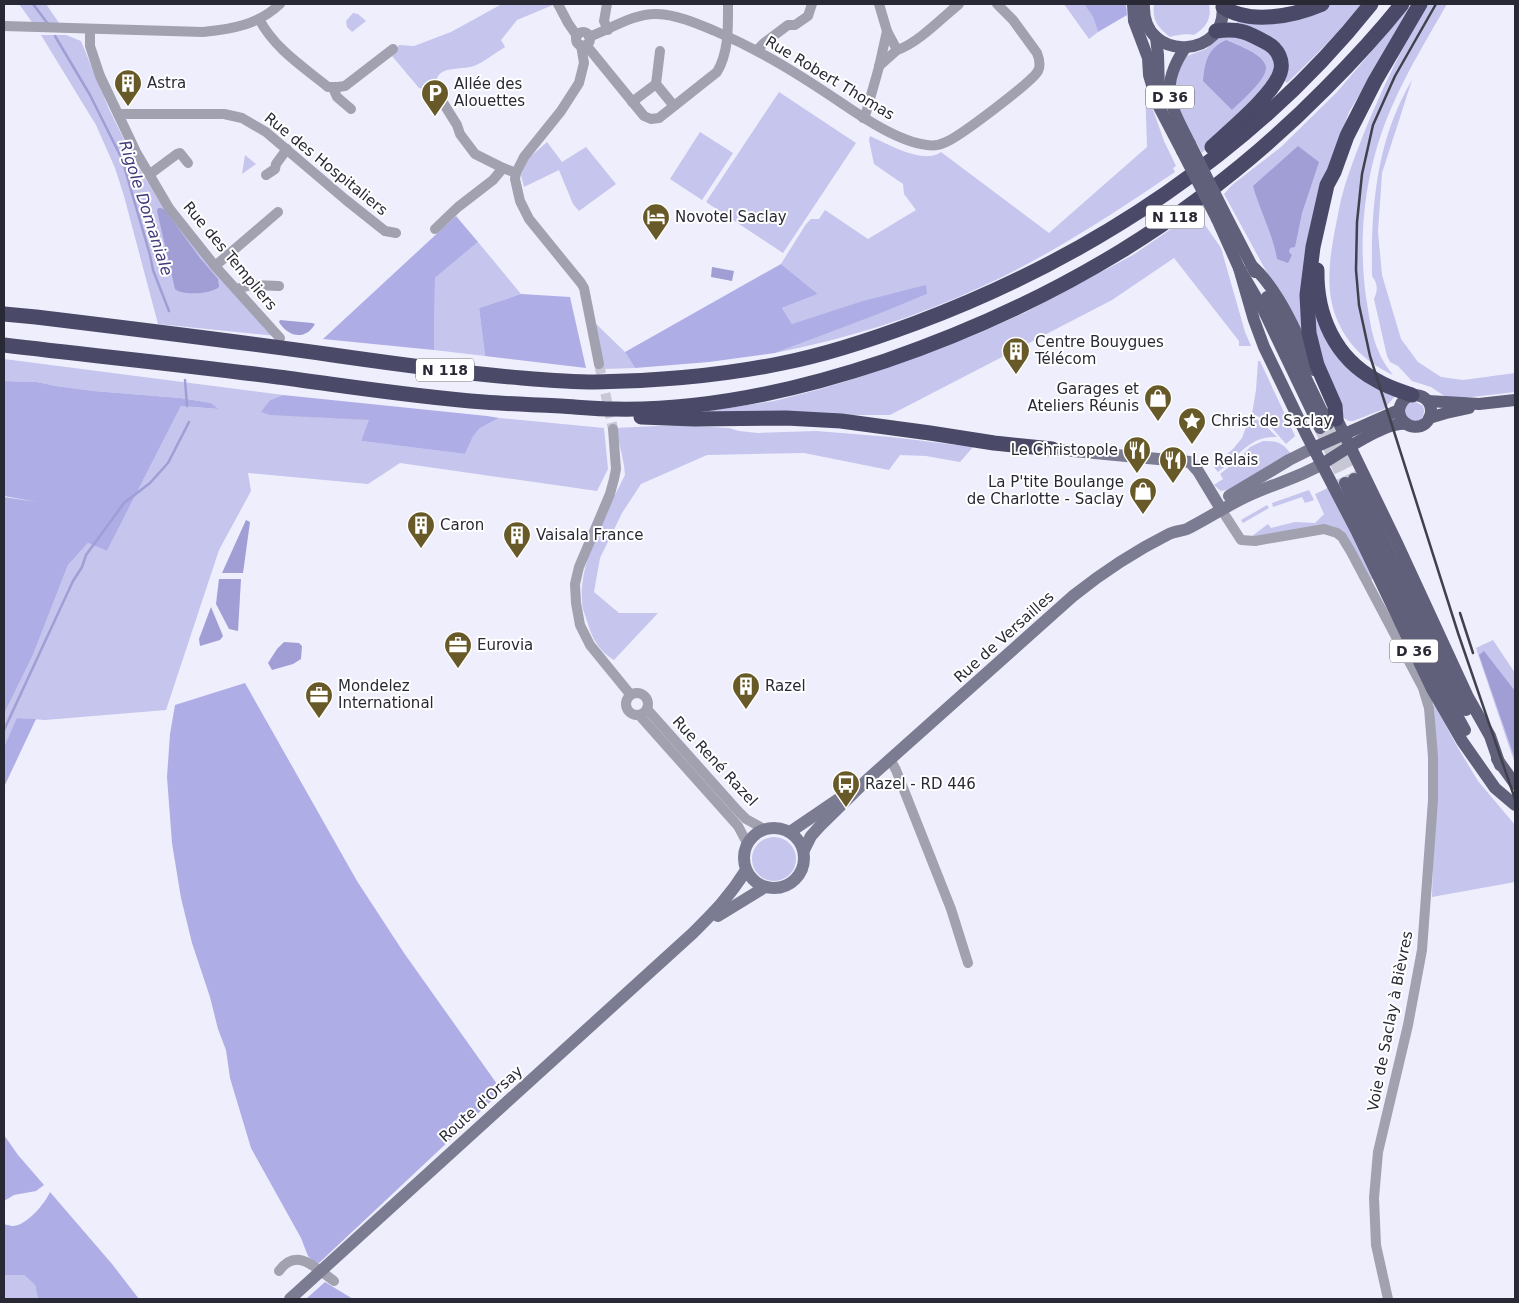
<svg xmlns="http://www.w3.org/2000/svg" width="1519" height="1303" viewBox="0 0 1519 1303" font-family="'DejaVu Sans',sans-serif">
<rect width="100%" height="100%" fill="#eeeefd"/>
<g fill="#c5c5ed">
<polygon points="19,4 46,4 59,23 34,25"/>
<path d="M502 4H553V5L517 20 501 40 505 47C495 53 484 62 474 66 459 71 430 64 438 90L434 94 432 91 419 88 392 56 399 45 414 46 451 32Z"/>
<polygon points="1064,4 1084,4 1093,17 1098,32 1089,39"/>
<path d="M1154 4H1209C1212 19 1206 27 1194 35 1188 33 1175 35 1170 37 1158 27 1152 21 1154 4Z"/>
<path d="M1330 4H1362C1339 32 1313 58 1287 83L1285 81 1286 62 1236 25 1238 21 1303 15Z"/>
<polygon points="1412,4 1414,4 1349,112 1329,168 1305,342 1224,194 1232,185 1281,147 1337,92"/>
<path d="M1426 4H1447C1428 37 1408 70 1393 104 1366 164 1357 232 1366 297 1371 328 1373 350 1393 375 1366 362 1347 345 1336 317 1326 291 1329 262 1334 235 1338 215 1341 195 1348 176 1368 117 1396 59 1426 4Z"/>
<polygon points="353,13 358,14 366,21 352,32 347,27 346,21"/>
<polygon points="41,35 66,35 81,41 109,109 134,160 158,199 207,260 277,336 158,324 124,196 115,168 96,125"/>
<polygon points="1219,37 1239,37 1263,47 1273,58 1273,71 1267,84 1202,153 1178,110 1174,94 1177,71 1187,56 1206,49"/>
<path d="M1412 80 1382 173 1378 232 1382 275 1401 339 1418 362 1441 377 1463 380 1515 373V392L1463 398 1446 397 1431 387 1412 381 1398 366 1390 362 1387 356 1374 299C1378 290 1378 284 1372 276 1371 207 1376 141 1412 80Z"/>
<path d="M1145 87 1164 141 1176 166 1173 168 1175 172C1114 213 1051 255 983 286 917 317 846 339 775 353L927 294 792 324 782 308 818 294 781 264 806 224 811 219H819L825 210 868 239 916 210 904 194 903 184 874 164 869 140 870 136C888 144 923 165 941 152L1049 233 1147 147Z"/>
<polygon points="779,92 856,143 783,253 706,202"/>
<polygon points="700,132 733,153 702,200 670,179"/>
<polygon points="547,142 562,162 586,147 616,184 579,211 573,204 559,170 524,187 521,175 528,159"/>
<polygon points="245,155 256,164 242,174"/>
<polygon points="1196,212 1221,248 1245,332 1251,346 1239,346 1239,341 1174,258 1112,300 890,415 773,415 705,413 707,411 774,401 817,390 857,378 972,336 1024,313 1133,255"/>
<polygon points="478,242 521,294 479,308 485,356 434,350 435,278"/>
<polygon points="1313,294 1335,349 1397,394 1384,409 1353,421 1349,421 1344,418 1340,412 1324,374 1314,328"/>
<polygon points="592,320 625,352 635,368 604,369"/>
<polygon points="4,359 283,395 270,400 262,412 370,420 361,441 465,454 473,435 480,428 499,418 604,428 608,469 597,491 400,463 368,484 248,473 251,491 219,550 166,710 45,720 18,718 4,747 4,714 33,655 68,565 88,543 107,551 181,406 217,409 211,403 181,398 94,391 56,386 37,382 4,381"/>
<polygon points="1258,361 1260,361 1295,436 1286,444 1264,419 1252,414 1256,390"/>
<path d="M1414 401 1423 406C1425 412 1424 416 1419 421H1414L1408 419 1404 410 1405 406Z"/>
<path d="M1250 416 1262 422 1277 437C1248 436 1239 457 1218 472L1214 467V465L1233 449 1242 438Z"/>
<path d="M676 425 729 428 739 431 758 433 816 431 891 437 973 447 960 462 926 456 900 455 889 470 804 453 707 455 641 484 622 513 600 558 594 592 619 613H658L614 660C601 653 592 639 588 624 586 617 582 609 582 602 579 559 607 512 625 475L624 465 616 428Z"/>
<path d="M1263 441C1278 441 1282 442 1291 454L1231 489 1221 491 1214 485 1223 479 1220 474 1239 459 1250 447Z"/>
<polygon points="1330,487 1375,577 1370,581 1347,536 1340,530 1253,538 1252,536 1268,524 1271,528 1295,522 1315,523 1324,514 1315,494"/>
<polygon points="1309,490 1314,500 1305,503 1302,497 1273,507 1272,503"/>
<polygon points="1267,505 1269,508 1243,523 1241,520"/>
<polygon points="1493,640 1515,673 1515,764 1476,648"/>
<polygon points="1434,704 1458,748 1478,781 1515,825 1515,882 1432,897 1436,755"/>
<circle cx="774" cy="859" r="22"/>
<polygon points="4,1275 24,1275 35,1285 38,1299 4,1299"/>
</g>
<g fill="#afade5">
<polygon points="1084,4 1126,4 1127,15 1098,32 1093,17"/>
<polygon points="456,216 478,242 435,278 434,350 323,339"/>
<polygon points="781,264 818,294 782,308 792,324 863,301 926,285 927,294 878,314 775,353 709,362 635,368 625,352"/>
<polygon points="521,294 570,297 586,368 485,356 479,308"/>
<polygon points="4,381 37,382 56,386 94,391 181,398 211,403 218,409 181,406 107,551 88,543 68,565 33,655 4,714 4,497 37,502 4,496"/>
<polygon points="283,395 487,416 499,418 480,428 473,436 465,454 361,441 369,420 270,415 261,412 270,400"/>
<polygon points="245,683 357,881 404,953 502,1091 319,1263 313,1261 308,1256 301,1238 251,1148 230,1078 226,1050 218,1029 210,997 192,943 181,898 172,843 167,777 170,734 175,705"/>
<polygon points="17,718 36,719 4,787 4,747"/>
<polygon points="4,1135 18,1155 44,1185 36,1191 14,1195 4,1201"/>
<path d="M50 1192 112 1264 139 1299H38L35 1285 24 1275H4V1224C4 1224 11 1226 12 1226 25 1227 45 1204 50 1192Z"/>
<polygon points="325,1282 353,1299 306,1299"/>
</g>
<g fill="#a09ed5">
<path d="M1226 40C1237 45 1266 55 1266 68 1266 80 1240 102 1232 110L1203 81C1205 62 1207 49 1226 40Z"/>
<path d="M1298 146 1319 162 1302 213 1295 247 1290 248 1289 252 1292 255 1288 263 1277 259C1273 234 1260 211 1253 186Z"/>
<path d="M158 208H161L165 210 200 258 218 279 219 287C211 294 183 296 175 289L157 211Z"/>
<polygon points="712,267 734,271 732,281 711,277"/>
<path d="M280 320 312 323 315 324C305 341 288 337 279 322Z"/>
<polygon points="246,520 250,522 243,573 222,573"/>
<polygon points="219,579 241,579 238,631 229,629 216,604"/>
<polygon points="211,607 223,636 220,640 200,646 199,639"/>
<polygon points="284,642 299,643 302,646 301,659 293,664 272,670 268,663 277,649"/>
<polygon points="1484,651 1515,691 1515,759 1479,655"/>
</g>
<g fill="none" stroke-linecap="round" stroke-linejoin="round">
<g stroke="#a09ed5" stroke-width="2.5">
<polyline points="33,4 48,24"/>
<polyline points="55,36 90,95 122,159 150,255 153,270 169,311"/>
<polyline points="185,380 187,406"/>
<polyline points="4,730 73,581 82,567 86,555 124,503 150,483 168,463 189,422"/>
</g>
<polyline stroke="#c7c7d5" stroke-width="10" stroke-dasharray="10 5" stroke-linecap="butt" points="599,364 613,429"/>
<g stroke="#c7c7d5" stroke-width="12" stroke-dasharray="12 6" stroke-linecap="butt">
<polyline points="1328,424 1354,479"/>
<polyline points="1320,428 1345,483"/>
</g>
<g stroke="#a1a1b0" stroke-width="10">
<polyline points="558,4 568,23 577,36"/>
<polyline points="607,4 604,21 608,30"/>
<polyline points="879,4 887,31 897,50 879,66"/>
<path d="M259 19C275 49 302 66 328 87H338L345 86 393 49"/>
<path d="M4 26 203 32C232 29 258 25 280 4"/>
<polyline points="90,29 90,46 100,76 136,152 169,208 215,266 280,338"/>
<circle cx="583" cy="39" r="7"/>
<path d="M589 37C611 29 634 13 657 14 678 15 696 23 715 31 762 51 800 75 843 104 865 119 900 142 927 145 933 146 940 145 946 142 959 137 1032 82 1038 71 1041 65 1039 58 1037 53L1013 20 997 4"/>
<polyline points="581,45 584,63 579,83 561,111 524,157 516,173 515,179 520,201 529,219 581,283 584,288 599,364"/>
<path d="M586 45 644 116 651 119 659 118 717 72C729 52 728 27 728 4"/>
<polyline points="757,50 764,43 788,25 795,25 808,16 812,4"/>
<path d="M897 50C917 44 943 17 959 4"/>
<polyline points="656,84 660,51"/>
<polyline points="333,88 337,97 351,109"/>
<polyline points="437,93 457,125 460,134 475,154 503,168 516,173"/>
<polyline points="632,102 656,84 674,106"/>
<polyline points="118,114 224,114 242,118 266,132 346,200 385,231 396,233"/>
<polyline points="863,118 866,113 879,67 887,31"/>
<polyline points="150,174 177,154 180,153 188,163"/>
<polyline points="266,175 275,169 276,164 287,149"/>
<polyline points="435,229 458,207 493,180 503,168"/>
<polyline points="215,266 278,212"/>
<polyline points="236,289 252,285 279,286"/>
<polyline points="613,429 616,469 614,479 610,494 579,567 575,584 576,603 580,625 590,645 630,694"/>
<polyline points="1221,509 1241,540 1255,541 1324,529 1337,533 1342,537 1351,552 1423,688 1429,708 1433,757 1433,800 1422,950 1408,1025 1378,1152 1374,1198 1376,1245 1388,1299"/>
<circle cx="637" cy="704" r="11"/>
<polyline points="647,709 738,811 746,819 764,829"/>
<polyline points="639,715 738,826 747,843"/>
<polyline points="890,759 896,770 951,909 968,963"/>
<path d="M279 1271C297 1246 317 1269 334 1281"/>
</g>
<g stroke="#7b7b91" stroke-width="12">
<polyline points="1052,449 1190,462 1198,471 1221,509"/>
<polyline points="1229,496 1289,460 1313,448"/>
<circle cx="774" cy="858" r="30"/>
<polyline points="790,832 843,796"/>
<path d="M804 850 811 836 820 826 868 779 1073 596C1103 572 1135 551 1169 534 1175 531 1182 531 1187 529 1209 518 1229 504 1252 494 1276 483 1298 478 1322 464"/>
<polyline points="718,916 765,887"/>
<path d="M290 1299 693 933C715 911 730 896 746 870"/>
</g>
<g stroke="#61607a" stroke-width="12">
<polyline points="1133,4 1134,21 1148,58 1149,75 1154,92 1158,105 1182,151"/>
<path d="M1144 4C1141 65 1231 58 1222 4"/>
<polyline points="1156,37 1158,55 1159,90"/>
<path d="M1185 48C1158 88 1171 106 1190 144"/>
<polyline points="1224,212 1255,272"/>
<polyline points="1217,219 1239,268 1263,309 1320,428"/>
<path d="M1251 265C1279 289 1298 337 1314 370"/>
<polyline points="1239,268 1254,320 1264,347 1306,434 1356,530 1432,689 1462,741 1495,788 1515,805"/>
<polyline points="1267,297 1328,424"/>
<polyline points="1428,401 1479,404 1515,400"/>
<polyline points="1333,411 1397,543 1468,697 1490,736 1500,765"/>
<polyline points="1429,418 1446,413 1469,408"/>
<path d="M1313 448 1399 410C1403 388 1432 392 1431 412 1429 433 1400 431 1399 410"/>
<path d="M1322 464C1340 453 1386 421 1406 424"/>
<polyline points="1354,479 1443,668 1466,710"/>
<polyline points="1345,483 1441,686 1465,730"/>
<polyline points="1497,759 1515,784"/>
</g>
<g stroke="#4a4967" stroke-width="15">
<path d="M1223 7C1250 25 1294 16 1322 4"/>
<path d="M1212 147C1230 130 1273 95 1280 73 1284 61 1278 49 1267 43 1247 32 1239 28 1216 31"/>
<path d="M1317 270C1316 315 1335 358 1376 380 1387 387 1400 391 1412 395"/>
<path d="M4 314 36 317C135 329 234 341 333 355 396 364 459 373 522 378 546 380 571 382 595 382 658 381 721 376 783 363 829 354 873 339 916 323 1090 258 1255 150 1371 4"/>
<path d="M4 345C95 356 187 365 278 377 347 386 415 397 484 402 509 404 535 405 561 406 578 407 596 409 614 409 706 411 799 390 885 361 1054 303 1200 216 1325 89 1352 62 1378 34 1402 4"/>
<polyline points="641,417 695,419 786,418 841,421 930,433 994,443 1052,449"/>
<polyline points="1336,419 1335,406 1317,365 1309,333 1307,295 1313,247 1327,185 1334,172 1347,136 1375,81 1420,4"/>
</g>
<g stroke="#41414e" stroke-width="2.5">
<polyline points="1436,4 1395,76 1373,125 1362,174 1357,222 1356,270 1359,305 1370,356 1458,633 1515,799"/>
<polyline points="1460,613 1473,653"/>
</g>
<g stroke="#61607a" stroke-width="12">
<polyline points="1190,144 1224,212"/>
<polyline points="1182,151 1217,219"/>
</g>
</g>
<defs>
<g id="building-pin" transform="scale(1.4375)"><path d="M0 17L-7.5 6A9.5 9.5 0 1 1 7.5 6Z" fill="#685a28" stroke="#fff"/><path d="M-4-6H4V6H1V3H-1V6H-4ZM-2.5-4.3h1.7v1.8h-1.7ZM.8-4.3h1.7v1.8H.8ZM-2.5-1h1.7V.8h-1.7ZM.8-1h1.7V.8H.8Z" fill="#fff"/></g>
<g id="parking-pin" transform="scale(1.4375)"><path d="M0 17L-7.5 6A9.5 9.5 0 1 1 7.5 6Z" fill="#685a28" stroke="#fff"/><path d="M-3.5-5.5H1a3.5 3.5 0 0 1 0 7H-1V5.5H-3.5ZM-1-3.4V-.6H.8a1.4 1.4 0 0 0 0-2.8Z" fill="#fff"/></g>
<g id="hotel-pin" transform="scale(1.4375)"><path d="M0 17L-7.5 6A9.5 9.5 0 1 1 7.5 6Z" fill="#685a28" stroke="#fff"/><path d="M-6-4.5h1.5V1H6V5H4.5V3h-9V5H-6ZM-4 0a1.8 1.8 0 1 1 3.6 0ZM.5 0V-2.5h3Q6-2.5 6 0Z" fill="#fff"/></g>
<g id="shop-pin" transform="scale(1.4375)"><path d="M0 17L-7.5 6A9.5 9.5 0 1 1 7.5 6Z" fill="#685a28" stroke="#fff"/><path d="M-5-2.5h2.3a2.7 3.5 0 0 1 5.4 0H5L5.5 6h-11ZM-1.5-2.5h3a1.5 2.3 0 0 0-3 0Z" fill="#fff"/></g>
<g id="sight-pin" transform="scale(1.4375)"><path d="M0 17L-7.5 6A9.5 9.5 0 1 1 7.5 6Z" fill="#685a28" stroke="#fff"/><path d="M0-6L1.8-2.2L6-1.7L2.9 1.2L3.7 5.4L0 3.3L-3.7 5.4L-2.9 1.2L-6-1.7L-1.8-2.2Z" fill="#fff"/></g>
<g id="restaurant-pin" transform="scale(1.4375)"><path d="M0 17L-7.5 6A9.5 9.5 0 1 1 7.5 6Z" fill="#685a28" stroke="#fff"/><path d="M-5-6h1v4h1v-4h1v4h1v-4h1v5L-1.5 .5V6h-2V.5L-5-1ZM5-6V6H3V1.5H1.5Q1.5-4 5-6Z" fill="#fff"/></g>
<g id="office-pin" transform="scale(1.4375)"><path d="M0 17L-7.5 6A9.5 9.5 0 1 1 7.5 6Z" fill="#685a28" stroke="#fff"/><path d="M-6-3h4V-5.5h4V-3h4V5H-6ZM-1-4.5V-3h2v-1.5ZM-6 0V1H6V0Z" fill="#fff"/></g>
<g id="bus-pin" transform="scale(1.4375)"><path d="M0 17L-7.5 6A9.5 9.5 0 1 1 7.5 6Z" fill="#685a28" stroke="#fff"/><path d="M-5-6H5V4H4V6H2V4H-2V6H-4V4H-5ZM-3.5-4V0h7V-4ZM-3.5 1.2v1.5H-2V1.2ZM2 1.2v1.5H3.5V1.2Z" fill="#fff"/></g>
</defs>
<g fill-rule="evenodd">
<use href="#building-pin" x="128" y="83"/>
<use href="#parking-pin" x="435" y="93"/>
<use href="#hotel-pin" x="656" y="217"/>
<use href="#building-pin" x="1016" y="351"/>
<use href="#shop-pin" x="1158" y="398"/>
<use href="#sight-pin" x="1192" y="421"/>
<use href="#restaurant-pin" x="1137" y="450"/>
<use href="#restaurant-pin" x="1173" y="460"/>
<use href="#shop-pin" x="1143" y="491"/>
<use href="#building-pin" x="421" y="525"/>
<use href="#building-pin" x="517" y="535"/>
<use href="#office-pin" x="458" y="645"/>
<use href="#building-pin" x="746" y="686"/>
<use href="#office-pin" x="319" y="695"/>
<use href="#bus-pin" x="846" y="784"/>
</g>
<g text-anchor="middle" dominant-baseline="central" stroke-width="4" stroke-linejoin="round" paint-order="stroke">
<g fill="#fff" stroke="#696972" stroke-width="1">
<rect x="1146" y="85.5" width="48" height="23" rx="4"/>
<rect x="1146" y="205.5" width="58" height="23" rx="4"/>
<rect x="416" y="358.5" width="58" height="23" rx="4"/>
<rect x="1390" y="639.5" width="48" height="23" rx="4"/>
</g>
<g font-size="14" font-weight="bold" fill="#292936">
<text x="1170" y="97">D 36</text>
<text x="1175" y="217">N 118</text>
<text x="445" y="370">N 118</text>
<text x="1414" y="651">D 36</text>
</g>
<g font-size="15" fill="#292936" stroke="#fff">
<text transform="translate(830 78) rotate(31)">Rue Robert Thomas</text>
<text transform="translate(326 164) rotate(39)">Rue des Hospitaliers</text>
<text transform="translate(230 256) rotate(50)">Rue des Templiers</text>
<text transform="translate(1004 637) rotate(-42)">Rue de Versailles</text>
<text transform="translate(715 761) rotate(47)">Rue René Razel</text>
<text transform="translate(1390 1021) rotate(-79)">Voie de Saclay à Bièvres</text>
<text transform="translate(481 1104) rotate(-42)">Route d'Orsay</text>
</g>
<g font-size="15" fill="#292936" stroke="#fff" text-anchor="start">
<text x="147" y="83">Astra</text>
<text x="454" y="84">Allée des<tspan x="454" dy="17">Alouettes</tspan></text>
<text x="675" y="217">Novotel Saclay</text>
<text x="1035" y="342">Centre Bouygues<tspan x="1035" dy="17">Télécom</tspan></text>
<text x="1139" y="389" text-anchor="end">Garages et<tspan x="1139" dy="17">Ateliers Réunis</tspan></text>
<text x="1211" y="421">Christ de Saclay</text>
<text x="1118" y="450" text-anchor="end">Le Christopole</text>
<text x="1192" y="460">Le Relais</text>
<text x="1124" y="482" text-anchor="end">La P'tite Boulange<tspan x="1124" dy="17">de Charlotte - Saclay</tspan></text>
<text x="440" y="525">Caron</text>
<text x="536" y="535">Vaisala France</text>
<text x="477" y="645">Eurovia</text>
<text x="338" y="686">Mondelez<tspan x="338" dy="17">International</tspan></text>
<text x="765" y="686">Razel</text>
<text x="865" y="784">Razel - RD 446</text>
</g>
<g font-size="16" font-style="italic" fill="#41397c" stroke="#fff">
<text transform="translate(146 208) rotate(72)">Rigole Domaniale</text>
</g>
</g>
<rect width="1519" height="1303" fill="none" stroke="#292936" stroke-width="10"/>
</svg>
